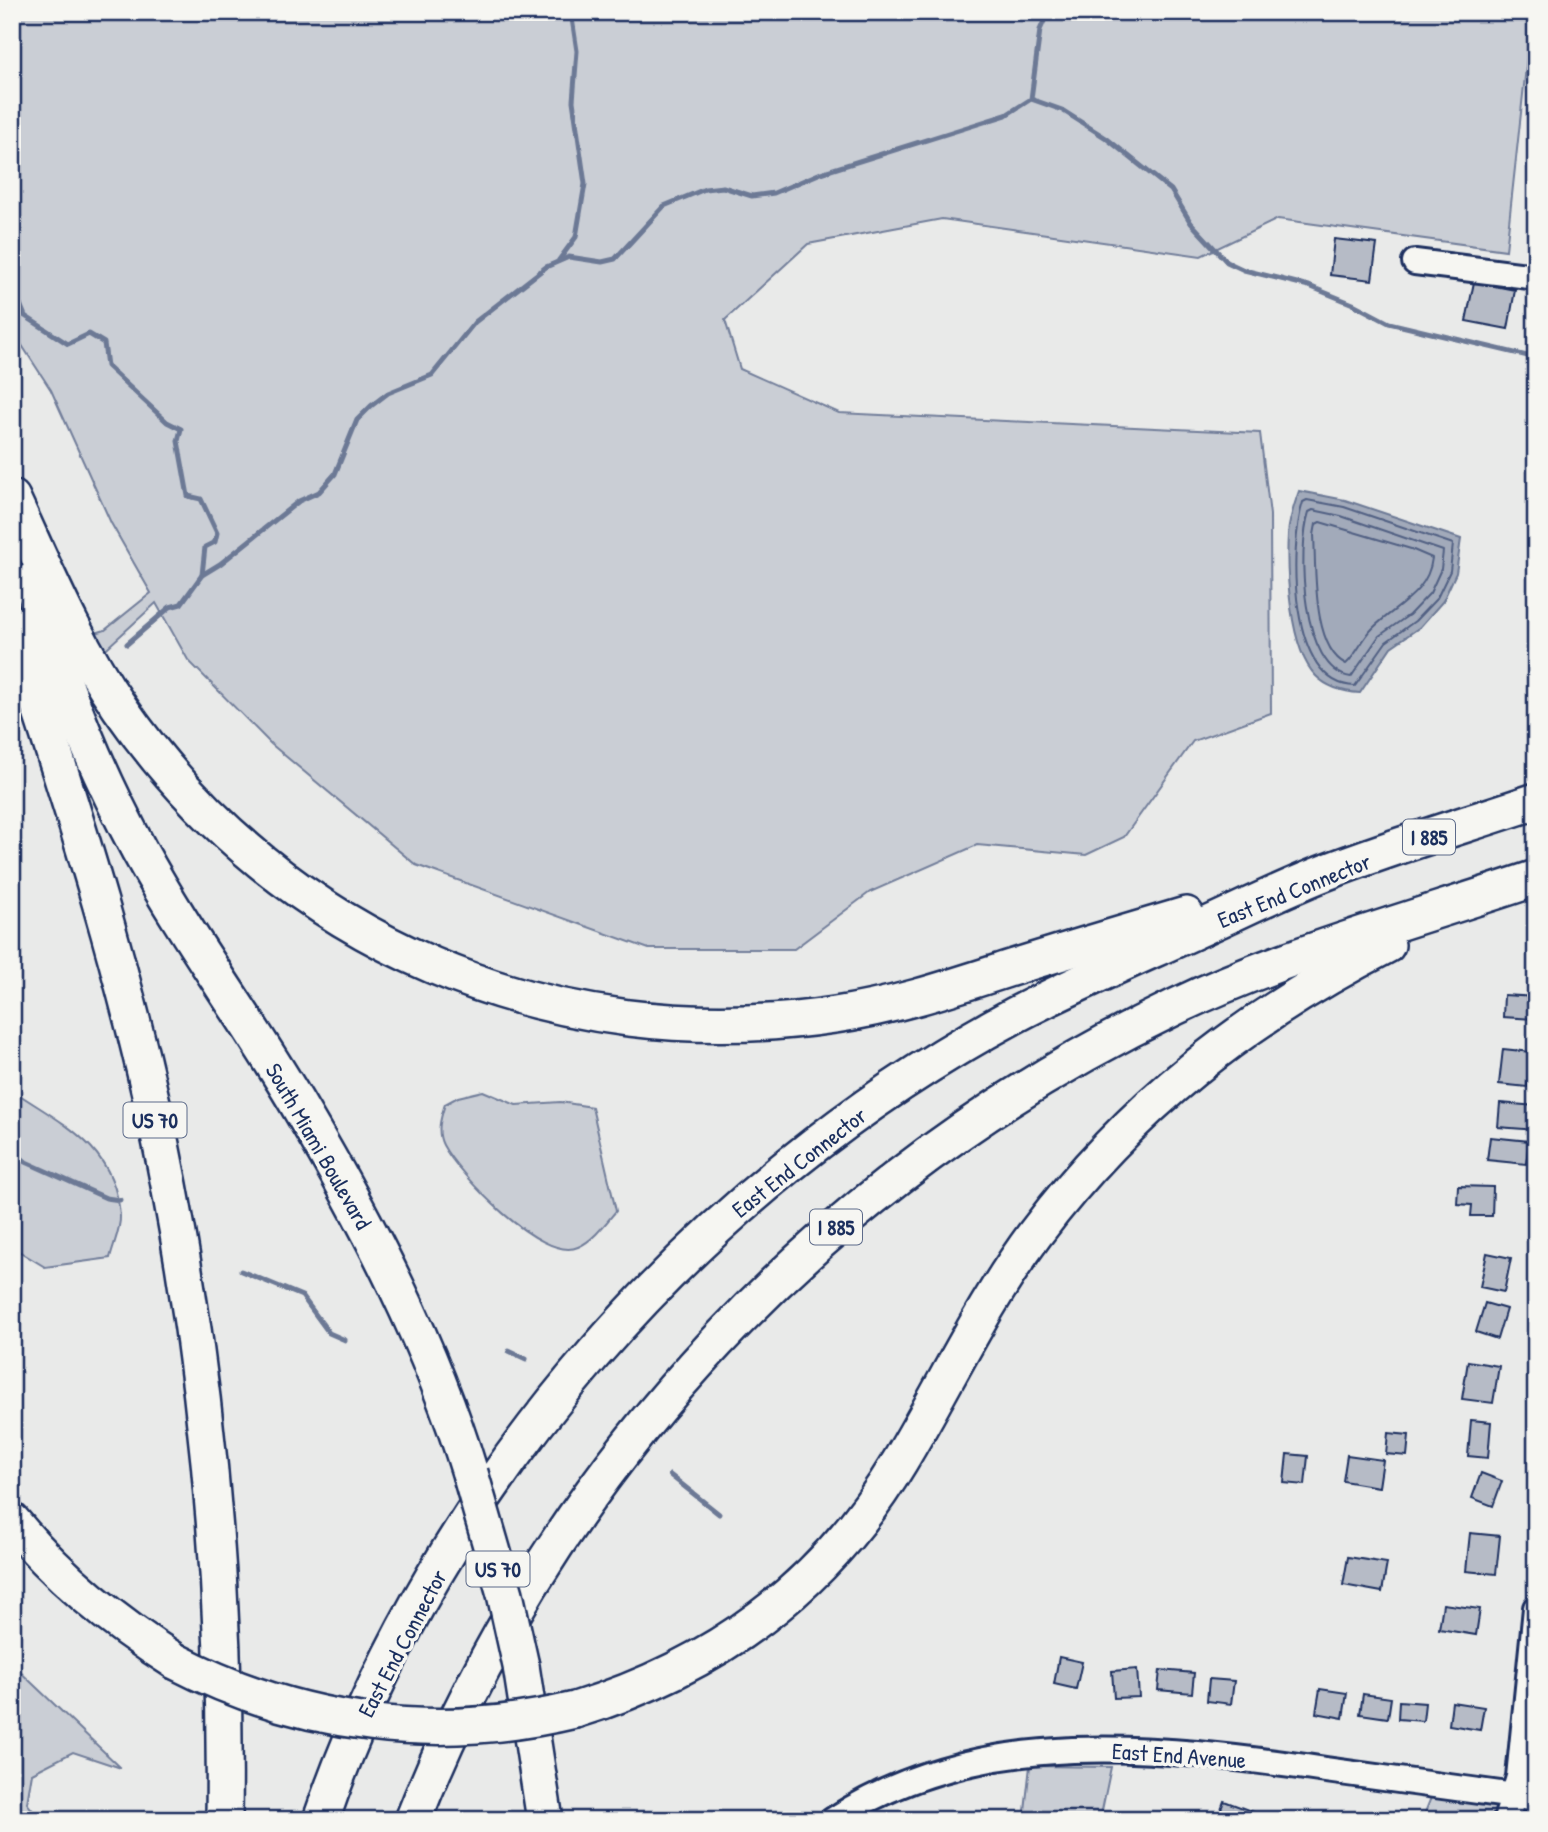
<svg xmlns="http://www.w3.org/2000/svg" width="1548" height="1832" viewBox="0 0 1548 1832" font-family="'Patrick Hand',sans-serif">
<rect width="100%" height="100%" fill="#e9eae9"/>
<filter id="ink" filterUnits="userSpaceOnUse"><feTurbulence type="fractalNoise" baseFrequency=".0143" numOctaves="2"/><feDisplacementMap in="SourceGraphic" scale="14" xChannelSelector="R" yChannelSelector="G"/><feConvolveMatrix kernelMatrix="1 2 1 2 8 2 1 2 1" color-interpolation-filters="sRGB"/></filter>
<g filter="url(#ink)">
<g fill="#caced5" stroke="#727e9a" stroke-width="2">
<polygon points="12,12 1532,12 1506,250 1278,219 1201,256 942,219 808,244 725,320 740,369 839,413 1260,433 1270,515 1271,713 1193,741 1124,837 1086,855 977,845 870,892 794,949 649,949 416,865 271,744 188,660 156,603 74,678 61,644 105,630 151,593 111,523 51,390 12,330"/>
<path d="M12 1090C63 1124 115 1146 120 1216 121 1228 113 1245 110 1258L45 1267 12 1247Z"/>
<path d="M483 1091 516 1105 560 1102 592 1107 616 1211C606 1223 593 1241 578 1247 542 1263 458 1174 443 1145 436 1131 441 1117 445 1104L458 1097Z"/>
<polygon points="12,1664 121,1768 73,1752 32,1773 27,1803 40,1820 12,1820"/>
<polygon points="1030,1766 1111,1767 1100,1820 1024,1820"/>
<polygon points="1432,1795 1536,1809 1536,1820 1422,1820"/>
</g>
<path fill="#a2aaba" stroke="#6c7995" stroke-width="2" d="M1299 491 1345 500 1461 539 1456 573 1443 601 1420 627 1391 647 1360 693C1343 692 1328 688 1316 676 1289 649 1286 570 1288 534 1289 519 1294 505 1299 491Z"/>
<g fill="none" stroke-linecap="round" stroke-linejoin="round">
<g stroke="#516083" stroke-width="2">
<path d="M1307 500 1344 507 1453 544 1450 571 1437 598 1415 621 1386 642 1355 686C1288 685 1289 547 1303 502Z"/>
<path d="M1313 510 1341 516 1443 551 1441 569 1430 593 1409 615 1379 636 1351 677C1301 670 1297 549 1309 512Z"/>
<path d="M1320 522 1411 549 1432 558C1428 594 1395 606 1373 628 1362 639 1357 654 1346 664 1312 648 1316 568 1314 535L1316 524Z"/>
</g>
<g stroke="#6c7995" stroke-width="5">
<polyline points="1031,99 1062,110 1106,138 1171,190 1191,223 1227,262 1244,270 1309,286 1353,304 1389,323 1536,358"/>
<polyline points="559,260 576,237 585,184 573,101 577,51 571,12"/>
<polyline points="12,297 20,304 25,316 68,344 89,334 104,343 107,366 167,422 181,429 178,441 188,496 201,499 217,533 215,542 205,547 202,575"/>
<polyline points="127,644 170,607 181,604 202,575 220,564 299,501 319,492 335,474 357,420 371,406 388,393 432,375 475,322 546,267 569,257 602,262 615,259 664,206 705,189 723,187 752,196 774,193 821,173 1006,115 1031,99 1040,30 1048,12"/>
<polyline points="12,1150 26,1162 106,1198 120,1200"/>
<polyline points="241,1271 302,1296 329,1333 345,1340"/>
<polyline points="509,1351 526,1359"/>
<polyline points="670,1475 719,1514"/>
</g>
</g>
<g fill="#b6bbc6" stroke="#1b2f5e" stroke-width="2">
<polygon points="1334,239 1377,244 1372,280 1330,275"/>
<polygon points="1474,282 1515,290 1508,329 1466,321"/>
<polygon points="1504,995 1536,997 1536,1019 1503,1017"/>
<polygon points="1503,1049 1531,1052 1527,1087 1499,1084"/>
<polygon points="1500,1103 1536,1106 1536,1130 1498,1127"/>
<polygon points="1490,1137 1529,1141 1526,1164 1487,1160"/>
<polygon points="1458,1186 1493,1187 1492,1216 1471,1216 1472,1205 1457,1204"/>
<polygon points="1487,1253 1511,1258 1504,1292 1480,1287"/>
<polygon points="1485,1303 1506,1309 1497,1339 1476,1332"/>
<polygon points="1468,1361 1499,1366 1493,1403 1462,1399"/>
<polygon points="1471,1420 1491,1422 1488,1458 1468,1456"/>
<polygon points="1388,1433 1409,1435 1407,1456 1386,1454"/>
<polygon points="1287,1454 1308,1456 1305,1485 1284,1483"/>
<polygon points="1347,1455 1383,1460 1379,1487 1343,1481"/>
<polygon points="1481,1473 1502,1481 1493,1506 1472,1498"/>
<polygon points="1470,1533 1500,1536 1496,1574 1466,1571"/>
<polygon points="1348,1557 1387,1563 1382,1592 1343,1585"/>
<polygon points="1443,1604 1480,1609 1476,1635 1439,1629"/>
<polygon points="1059,1657 1082,1662 1076,1689 1054,1684"/>
<polygon points="1137,1669 1139,1697 1114,1698 1112,1671"/>
<polygon points="1160,1670 1194,1673 1192,1693 1158,1690"/>
<polygon points="1209,1679 1234,1681 1231,1704 1207,1701"/>
<polygon points="1320,1689 1347,1693 1343,1718 1316,1713"/>
<polygon points="1363,1694 1391,1698 1388,1718 1360,1714"/>
<polygon points="1399,1701 1425,1703 1423,1721 1398,1719"/>
<polygon points="1452,1702 1484,1707 1480,1730 1449,1725"/>
<polygon points="1224,1801 1254,1812 1251,1820 1217,1820"/>
</g>
<g fill="none" stroke-linecap="round" stroke-linejoin="round">
<g stroke="#1b2f5e" stroke-width="30">
<g id="minor">
<polyline points="1415,262 1536,277"/>
<path d="M833 1820C980 1724 1161 1746 1326 1770 1396 1780 1466 1789 1536 1799"/>
<polyline points="1506,1820 1519,1777 1536,1608"/>
</g>
</g>
<g stroke="#1b2f5e" stroke-width="40">
<g id="highway">
<path d="M12 498C45 569 75 643 120 708 282 943 554 1057 835 1015 897 1006 955 986 1014 967 1071 949 1129 932 1186 915"/>
<path d="M32 581C57 675 93 764 139 850 188 940 250 1022 301 1110 369 1225 431 1345 470 1473"/>
<path d="M12 623C73 808 133 994 169 1185 209 1394 227 1607 224 1820"/>
<path d="M12 1521C59 1578 113 1622 175 1661"/>
<polyline points="521,1666 545,1820"/>
<path d="M575 1710C715 1667 824 1588 900 1461 945 1386 982 1305 1035 1234 1131 1106 1245 1018 1387 945"/>
<path d="M321 1820C436 1483 702 1182 1015 1015 1076 983 1140 956 1203 927 1243 909 1283 889 1324 873 1393 846 1465 825 1536 801"/>
<path d="M413 1820C554 1462 829 1173 1175 1007 1290 952 1415 919 1536 878"/>
</g>
</g>
<use href="#minor" stroke="#f6f6f2" stroke-width="24"/>
<use href="#highway" stroke="#f6f6f2" stroke-width="35"/>
<g stroke="#1b2f5e" stroke-width="40" stroke-linecap="butt">
<g id="highway-bridge">
<polyline points="470,1473 505,1594 521,1666"/>
<path d="M175 1661C301 1726 437 1743 575 1710"/>
</g>
</g>
<use href="#highway-bridge" stroke="#f6f6f2" stroke-width="35"/>
</g>
</g>
<g text-anchor="middle" dominant-baseline="central" stroke-width="7" stroke-linejoin="round" paint-order="stroke">
<g fill="#f6f6f2" stroke="#5d6b8a" stroke-width="2">
<rect x="1403" y="819.5" width="52" height="35" rx="5"/>
<rect x="123.5" y="1102.5" width="63" height="35" rx="5"/>
<rect x="810" y="1209.5" width="52" height="35" rx="5"/>
<rect x="466.5" y="1551.5" width="63" height="35" rx="5"/>
</g>
<g font-size="21" font-weight="bold" fill="#1b2f5e">
<text x="1429" y="837">I 885</text>
<text x="155" y="1120">US 70</text>
<text x="836" y="1227">I 885</text>
<text x="498" y="1569">US 70</text>
</g>
<g font-size="23" fill="#1b2f5e" stroke="#f6f6f2">
<text transform="translate(1294 890) rotate(-22)">East End Connector</text>
<text transform="translate(319 1146) rotate(60)">South Miami Boulevard</text>
<text transform="translate(799 1162) rotate(-38)">East End Connector</text>
<text transform="translate(402 1643) rotate(-62)">East End Connector</text>
<text transform="translate(1179 1755) rotate(4)">East End Avenue</text>
</g>
</g>
<rect width="1548" height="1832" fill="none" stroke="#f6f6f2" stroke-width="42"/>
<rect x="21" y="21" width="1506" height="1790" fill="none" stroke="#1b2f5e" stroke-width="2.5" filter="url(#ink)"/>
</svg>
